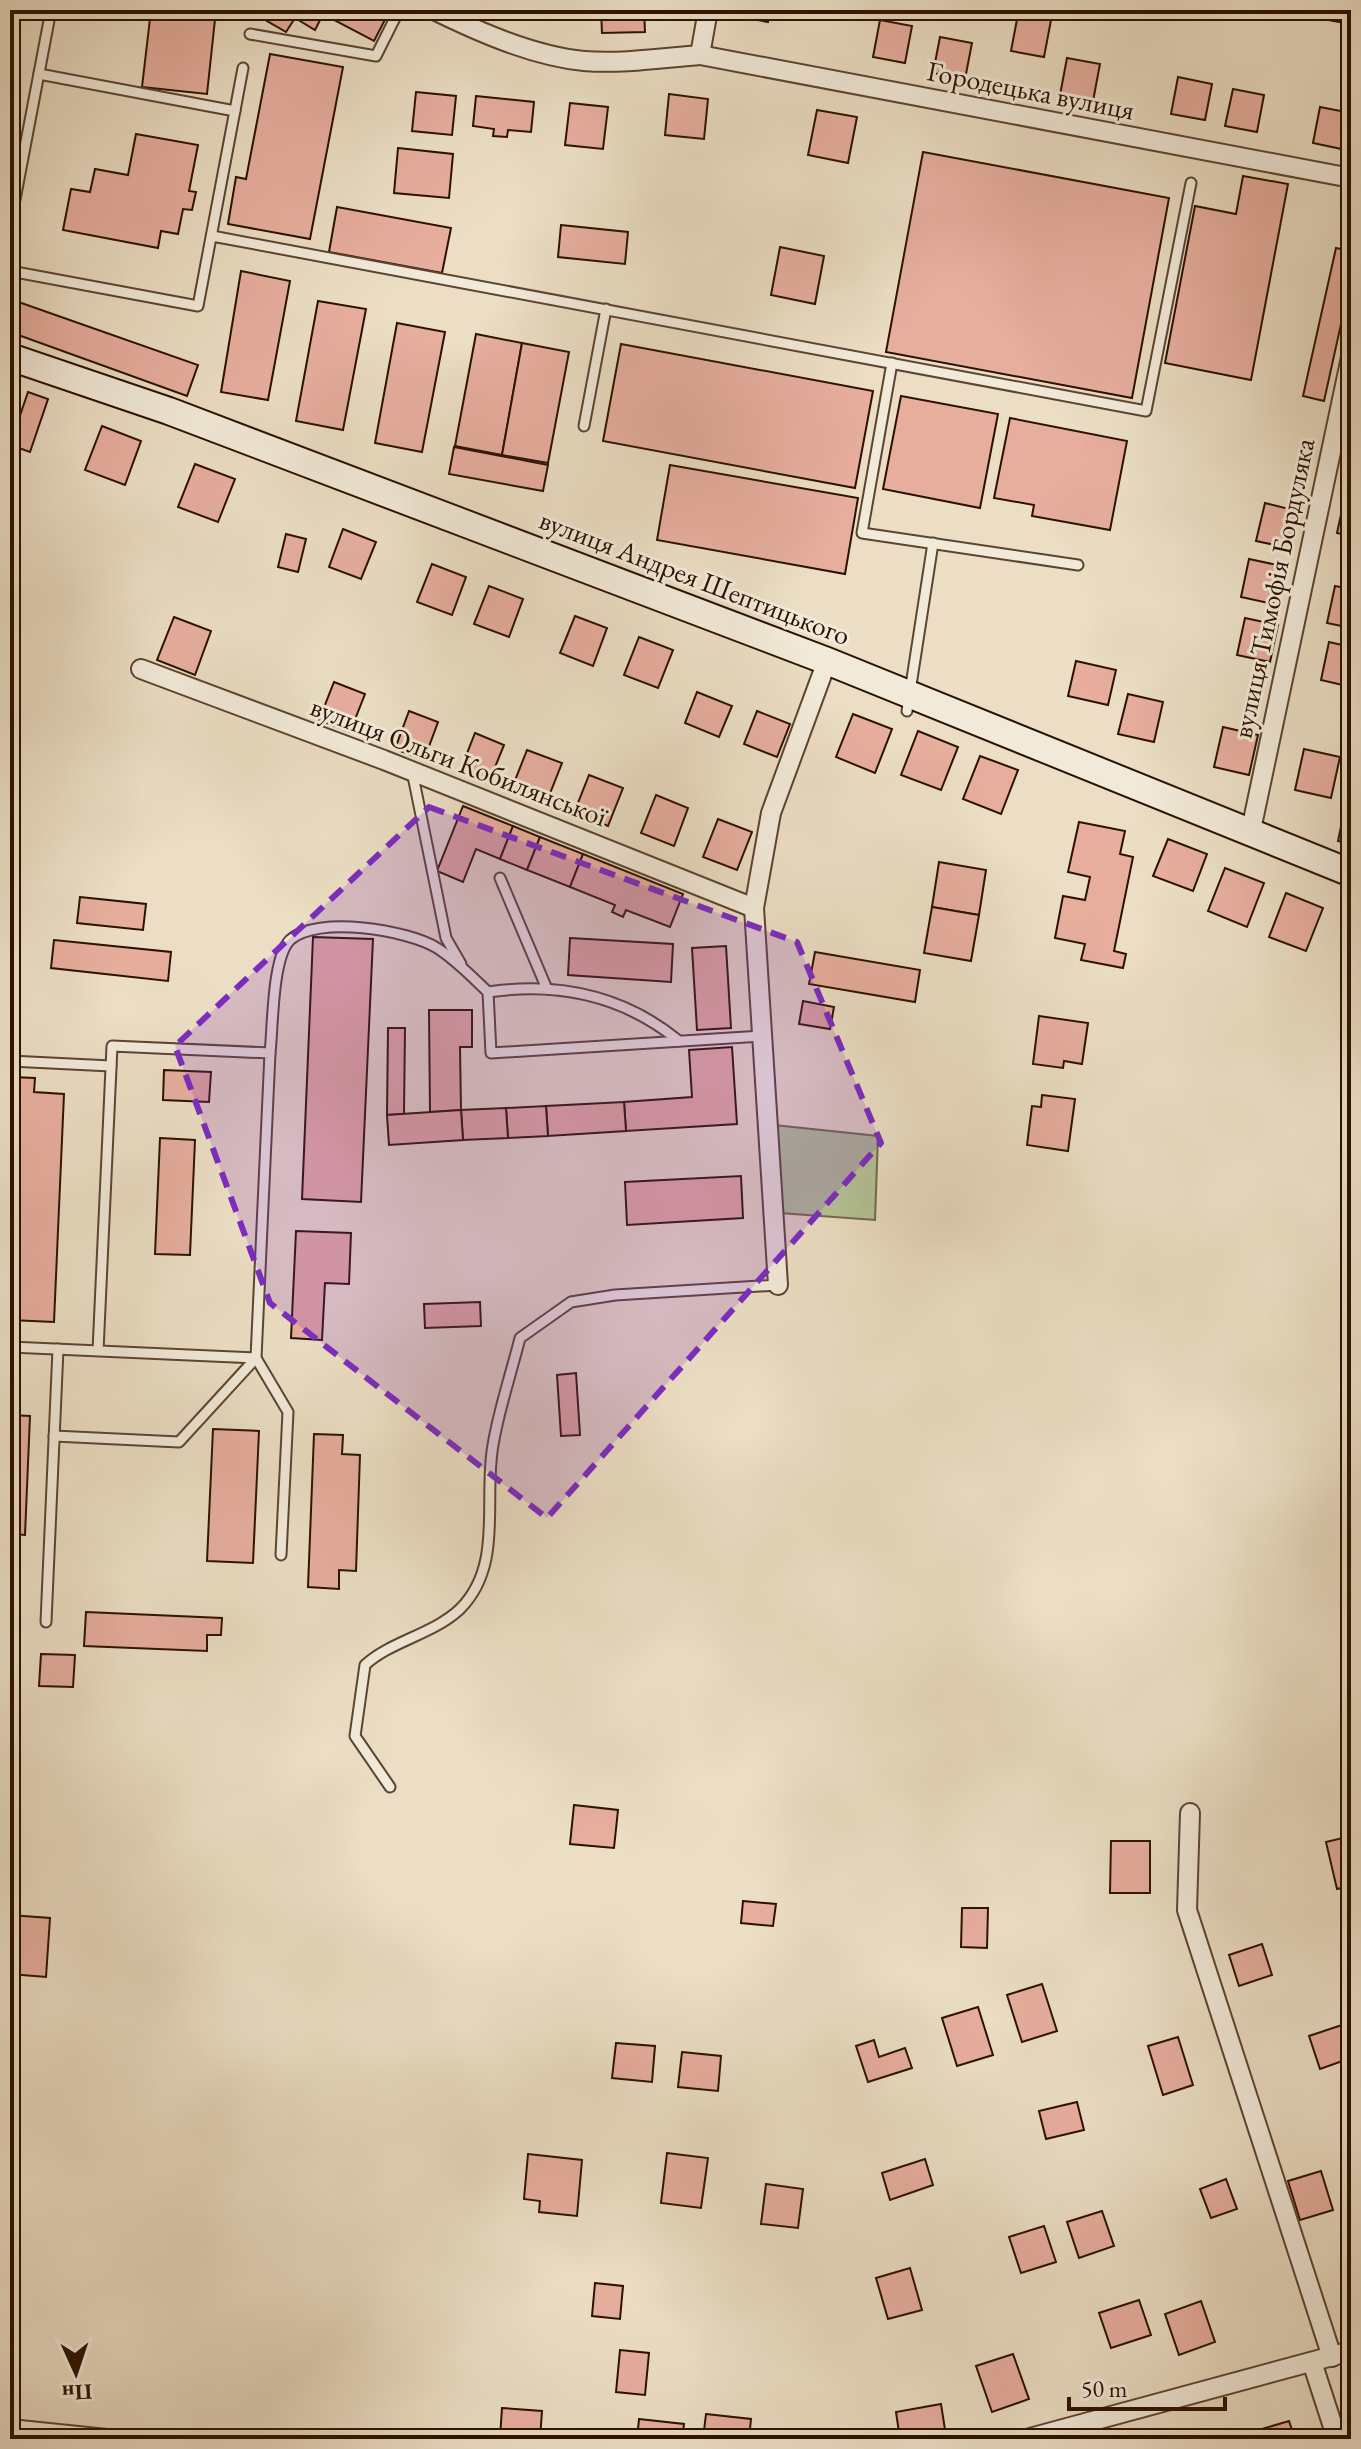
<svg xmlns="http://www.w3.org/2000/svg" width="1361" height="2449" viewBox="0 0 1361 2449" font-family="'EB Garamond',serif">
<rect width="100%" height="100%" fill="#ebdec4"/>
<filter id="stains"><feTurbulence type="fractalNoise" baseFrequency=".0025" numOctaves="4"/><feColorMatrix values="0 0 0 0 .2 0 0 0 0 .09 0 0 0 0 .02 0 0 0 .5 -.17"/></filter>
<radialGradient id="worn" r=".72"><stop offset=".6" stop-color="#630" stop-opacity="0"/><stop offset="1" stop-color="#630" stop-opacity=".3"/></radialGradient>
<polygon fill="#b5c296" stroke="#706a4b" stroke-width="2" points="774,1125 878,1136 875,1220 780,1213"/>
<g fill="#e7ae9e" stroke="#2b1100" stroke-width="2">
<polygon points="10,10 21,10 10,68"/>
<polygon points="151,10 216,10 207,94 142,87"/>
<polygon points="248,10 390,10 374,41 323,14 315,30 295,18 286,32"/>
<polygon points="518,10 541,10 537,18"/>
<polygon points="601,10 644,10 645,32 602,33"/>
<polygon points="737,10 770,10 768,22 736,16"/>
<polygon points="1313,10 1348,10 1345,23 1312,17"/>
<polygon points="1018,14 1051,20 1044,57 1011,51"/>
<polygon points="880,20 912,26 905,63 873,57"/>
<polygon points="940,37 972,43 965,79 933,73"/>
<polygon points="270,54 343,67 310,239 228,224 236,177 246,179"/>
<polygon points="1067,58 1100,64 1093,101 1060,95"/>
<polygon points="1178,77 1212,84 1205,120 1171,114"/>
<polygon points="1233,89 1264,95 1257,132 1225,126"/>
<polygon points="416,92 456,96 452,135 412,131"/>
<polygon points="669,94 708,99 704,139 665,135"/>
<polygon points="476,96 534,102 531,132 508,130 507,137 493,136 494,129 473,126"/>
<polygon points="570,103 608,107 603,149 565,145"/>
<polygon points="1320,107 1351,113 1346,150 1313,143"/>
<polygon points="817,110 857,117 848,163 808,155"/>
<polygon points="136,134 198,145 189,191 196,192 192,210 183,209 178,234 161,231 158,248 63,230 71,189 90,192 95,169 128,175"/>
<polygon points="398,148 453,154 449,198 394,193"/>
<polygon points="923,152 1169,198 1132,398 886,352"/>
<polygon points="1243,176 1288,184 1251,380 1165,363 1195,206 1236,214"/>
<polygon points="337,207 451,228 442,273 329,252"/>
<polygon points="561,225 628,232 625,264 558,257"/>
<polygon points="780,247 824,256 815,304 771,295"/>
<polygon points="1336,248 1351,251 1351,279 1324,401 1303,396"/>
<polygon points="241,271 290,281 268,400 221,392"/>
<polygon points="10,299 198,365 187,396 10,332"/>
<polygon points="318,301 366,309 343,430 296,421"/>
<polygon points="397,323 445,332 422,452 375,443"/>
<polygon points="476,334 522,343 502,455 455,446"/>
<polygon points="522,343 569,352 548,463 502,455"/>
<polygon points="621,344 873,391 855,488 603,441"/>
<polygon points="28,392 48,399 30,452 10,445"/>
<polygon points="901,396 998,414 980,508 883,489"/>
<polygon points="1010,418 1127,441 1110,530 1032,516 1034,505 994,498"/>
<polygon points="102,426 141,441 125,485 85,470"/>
<polygon points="454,447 548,465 543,491 449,474"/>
<polygon points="195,464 235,479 218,522 178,507"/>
<polygon points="670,465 858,498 845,574 657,540"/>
<polygon points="1345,496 1351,497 1351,536 1337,533"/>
<polygon points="1265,503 1297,511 1289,548 1256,541"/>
<polygon points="343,529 376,542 361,579 329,567"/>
<polygon points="286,534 306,539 298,572 278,567"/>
<polygon points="1249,559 1282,566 1273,604 1241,597"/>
<polygon points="432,564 466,577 452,615 417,602"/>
<polygon points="489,586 523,599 509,637 474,624"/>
<polygon points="1335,586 1351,589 1351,628 1327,623"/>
<polygon points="575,616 607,628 593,666 560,653"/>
<polygon points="174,617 211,631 195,675 157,660"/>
<polygon points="1245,618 1278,625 1270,662 1237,655"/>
<polygon points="639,637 673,650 658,688 624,675"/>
<polygon points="1329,642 1351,647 1351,687 1321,680"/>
<polygon points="1076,661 1116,670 1108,705 1068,696"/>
<polygon points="334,682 365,694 350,732 319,720"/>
<polygon points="697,692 732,706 719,737 685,723"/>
<polygon points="1128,694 1163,702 1154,742 1118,734"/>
<polygon points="409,711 438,722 424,760 395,749"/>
<polygon points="757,711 790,724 777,757 744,744"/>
<polygon points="853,714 892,729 875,773 836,757"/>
<polygon points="1223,727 1258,735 1249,775 1214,767"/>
<polygon points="918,731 958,747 941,790 901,775"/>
<polygon points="475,733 504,745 489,782 460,771"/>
<polygon points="1304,749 1340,757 1331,798 1295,790"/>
<polygon points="527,750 562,763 547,801 512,788"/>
<polygon points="980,756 1018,770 1001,814 963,799"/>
<polygon points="589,775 623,788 608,826 574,813"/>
<polygon points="656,795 688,808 674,846 641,833"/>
<polygon points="1347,798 1351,799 1351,844 1338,841"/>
<polygon points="463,806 513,826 500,859 476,849 463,882 437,871"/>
<polygon points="718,819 752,832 737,870 703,857"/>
<polygon points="1079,822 1125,831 1120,854 1133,857 1114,951 1126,954 1123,968 1081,960 1085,944 1055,938 1063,896 1085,900 1090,877 1068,872"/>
<polygon points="513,826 540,837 527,870 500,859"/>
<polygon points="540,837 583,854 570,887 527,870"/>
<polygon points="1168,839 1207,854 1193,891 1153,876"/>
<polygon points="583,854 683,894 670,927 626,910 623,917 612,912 615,905 570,887"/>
<polygon points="939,862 986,870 979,915 932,907"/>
<polygon points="1225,868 1264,883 1247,927 1208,911"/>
<polygon points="1286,893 1323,908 1306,951 1269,937"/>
<polygon points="80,897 146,904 143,930 77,923"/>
<polygon points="932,907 979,915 971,961 924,953"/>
<polygon points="313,937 373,939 361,1202 302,1199"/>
<polygon points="570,938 673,944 671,982 568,975"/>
<polygon points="54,940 171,952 168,981 51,968"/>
<polygon points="726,946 731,1028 697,1030 692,948"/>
<polygon points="815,952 920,970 915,1002 809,984"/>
<polygon points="803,1001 834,1007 830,1029 799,1024"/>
<polygon points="429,1010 472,1010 472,1047 460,1047 461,1110 430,1112"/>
<polygon points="1039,1016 1088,1023 1082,1064 1064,1061 1063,1068 1033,1064"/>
<polygon points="388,1028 405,1028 404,1114 387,1115"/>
<polygon points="732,1047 737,1124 626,1131 624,1102 692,1097 689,1050"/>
<polygon points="164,1070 211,1072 209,1102 163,1100"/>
<polygon points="11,1077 35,1078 34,1092 64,1094 54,1322 10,1320"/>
<polygon points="1042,1095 1075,1099 1068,1151 1027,1145 1032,1106 1041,1107"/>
<polygon points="624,1102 626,1131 548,1136 546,1106"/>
<polygon points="546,1106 548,1136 508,1138 506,1108"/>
<polygon points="506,1108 508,1138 463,1140 461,1110"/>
<polygon points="461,1110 463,1140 389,1145 387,1115"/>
<polygon points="160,1138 195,1140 190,1255 155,1254"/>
<polygon points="741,1176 743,1218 627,1225 625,1182"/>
<polygon points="296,1231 351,1233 349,1284 325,1283 322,1340 291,1338"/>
<polygon points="480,1302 481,1326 425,1328 424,1304"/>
<polygon points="576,1373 580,1435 561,1436 557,1375"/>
<polygon points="10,1415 30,1416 25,1535 13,1534 10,1611"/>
<polygon points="213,1429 259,1431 253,1563 207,1561"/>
<polygon points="314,1434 343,1435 342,1454 360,1455 356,1571 339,1570 339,1589 308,1587"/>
<polygon points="86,1612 222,1618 221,1635 207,1635 207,1651 84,1646"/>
<polygon points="41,1654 75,1655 73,1687 39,1686"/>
<polygon points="574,1805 618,1810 614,1848 570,1844"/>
<polygon points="1351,1836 1351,1886 1337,1889 1326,1842"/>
<polygon points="1111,1841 1150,1841 1150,1893 1110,1893"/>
<polygon points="743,1901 776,1904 773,1926 741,1923"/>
<polygon points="962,1908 988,1908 987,1948 961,1947"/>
<polygon points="10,1915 50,1918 46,1977 10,1974"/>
<polygon points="1262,1944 1272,1975 1239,1986 1229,1955"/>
<polygon points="1042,1984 1057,2031 1022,2042 1007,1995"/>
<polygon points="978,2007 993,2055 957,2066 942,2018"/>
<polygon points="1351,2022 1351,2058 1320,2069 1309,2036"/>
<polygon points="1178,2037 1193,2085 1163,2095 1148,2046"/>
<polygon points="874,2040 879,2057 905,2048 912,2068 868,2082 856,2046"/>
<polygon points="616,2043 655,2046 652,2082 612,2078"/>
<polygon points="682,2052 721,2056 718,2091 678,2087"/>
<polygon points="1077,2102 1084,2130 1046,2139 1039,2111"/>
<polygon points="667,2153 708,2158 701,2208 661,2203"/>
<polygon points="528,2154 582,2160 577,2216 539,2212 540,2201 524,2199"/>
<polygon points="925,2159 933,2185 890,2200 882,2173"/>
<polygon points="1321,2171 1333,2210 1300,2220 1288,2181"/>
<polygon points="1226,2179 1237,2209 1211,2218 1200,2189"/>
<polygon points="766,2184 803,2189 798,2228 761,2224"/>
<polygon points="1102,2211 1114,2246 1079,2258 1067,2222"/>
<polygon points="1044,2226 1056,2262 1021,2273 1009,2237"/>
<polygon points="910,2268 922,2310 888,2319 876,2278"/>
<polygon points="595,2283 623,2286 620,2319 592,2316"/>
<polygon points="1139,2300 1151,2335 1111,2348 1099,2313"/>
<polygon points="1201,2301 1215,2342 1179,2355 1165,2314"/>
<polygon points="620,2350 649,2353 645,2395 616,2392"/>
<polygon points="1013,2354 1029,2399 992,2412 976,2366"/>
<polygon points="941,2404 946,2436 900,2439 896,2412"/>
<polygon points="502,2408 542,2411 540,2439 500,2437"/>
<polygon points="706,2414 751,2419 749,2439 703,2439"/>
<polygon points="639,2419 684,2424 682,2439 637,2439"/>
<polygon points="1289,2421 1295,2439 1239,2439 1238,2436"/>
<polygon points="777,2434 804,2436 804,2439 776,2439"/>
</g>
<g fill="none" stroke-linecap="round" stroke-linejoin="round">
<g stroke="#5b4431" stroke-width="13">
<g id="service">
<polyline points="250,34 376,56 399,10"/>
<polyline points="39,74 235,111"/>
<polyline points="10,226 51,10"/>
<polyline points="212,236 1146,411 1191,183"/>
<polyline points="10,271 198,306 243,68"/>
<polyline points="892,363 862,533 1078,565"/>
<polyline points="584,426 606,309"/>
<polyline points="907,711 933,543"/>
<polyline points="412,771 446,938 461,964"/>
<polyline points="500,878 547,989"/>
<path d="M488 992C558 982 624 996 679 1041"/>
<path d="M270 1053C273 1027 272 958 290 940 317 915 408 930 437 948 456 960 472 977 488 992L491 1053 762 1036"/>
<polyline points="10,1061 111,1066"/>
<polyline points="10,1347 256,1358 270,1053 112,1046 98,1351"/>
<polyline points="54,1436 179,1442 256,1358 288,1412 281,1555"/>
<polyline points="46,1622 58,1349"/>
<path d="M390 1787 355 1736 365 1665C389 1642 434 1634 460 1609 504 1565 483 1500 493 1445 499 1409 511 1374 520 1338L571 1302 615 1295 778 1285"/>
</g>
</g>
<g stroke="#5b4431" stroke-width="22">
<g id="minor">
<path d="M434 10C479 32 533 56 584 61 623 64 662 58 700 55L708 10"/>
<polyline points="700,55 1351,178"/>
<polyline points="141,669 384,760 754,908"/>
<polyline points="1251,830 1351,357"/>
<polyline points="778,1285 754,908 771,813 827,661"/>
<polyline points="1190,1813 1187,1910 1332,2357"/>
<polyline points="1312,2362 1337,2439"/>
<polyline points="10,2429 107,2439"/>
<polyline points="1026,2439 1351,2351"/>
</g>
</g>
<g stroke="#2b1100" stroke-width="30">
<polyline id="secondary" points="10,357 169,411 827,661 1351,873"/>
</g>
<use href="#service" stroke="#f2ead9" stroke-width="9"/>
<use href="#minor" stroke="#f2ead9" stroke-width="18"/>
<use href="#secondary" stroke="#f2ead9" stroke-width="26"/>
</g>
<path fill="#7b2cbf" fill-opacity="0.2" stroke="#7b2cbf" stroke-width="6" stroke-dasharray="16 10" stroke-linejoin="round" d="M429 807 797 942 881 1143 547 1518 270 1303 175 1046Z"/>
<g text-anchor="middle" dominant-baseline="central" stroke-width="6" stroke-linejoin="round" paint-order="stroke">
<g font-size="28" fill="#2b1100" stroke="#f2ead9">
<text transform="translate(1031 90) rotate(11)">Городецька вулиця</text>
<text transform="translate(695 577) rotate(21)">вулиця Андрея Шептицького</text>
<text transform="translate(1273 588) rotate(-78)">вулиця Тимофія Бордуляка</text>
<text transform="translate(459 761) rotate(21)">вулиця Ольги Кобилянської</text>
</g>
</g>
<rect width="1361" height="2449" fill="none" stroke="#ebdec4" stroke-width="40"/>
<rect x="12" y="12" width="1337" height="2425" fill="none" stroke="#2b1100" stroke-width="4"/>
<rect x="20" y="20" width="1321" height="2409" fill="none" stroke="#2b1100" stroke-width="2"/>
<g transform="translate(76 2373) rotate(177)" stroke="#f2ead9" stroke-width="6" paint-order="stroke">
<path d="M0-6L14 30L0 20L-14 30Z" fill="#2b1100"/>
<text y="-12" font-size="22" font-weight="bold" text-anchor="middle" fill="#2b1100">Пн</text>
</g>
<path d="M1069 2397v12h156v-12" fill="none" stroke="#2b1100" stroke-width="4"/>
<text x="1081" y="2397" font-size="24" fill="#2b1100" stroke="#f2ead9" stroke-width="6" paint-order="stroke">50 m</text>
<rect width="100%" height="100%" filter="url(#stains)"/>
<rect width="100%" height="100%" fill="url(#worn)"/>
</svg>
